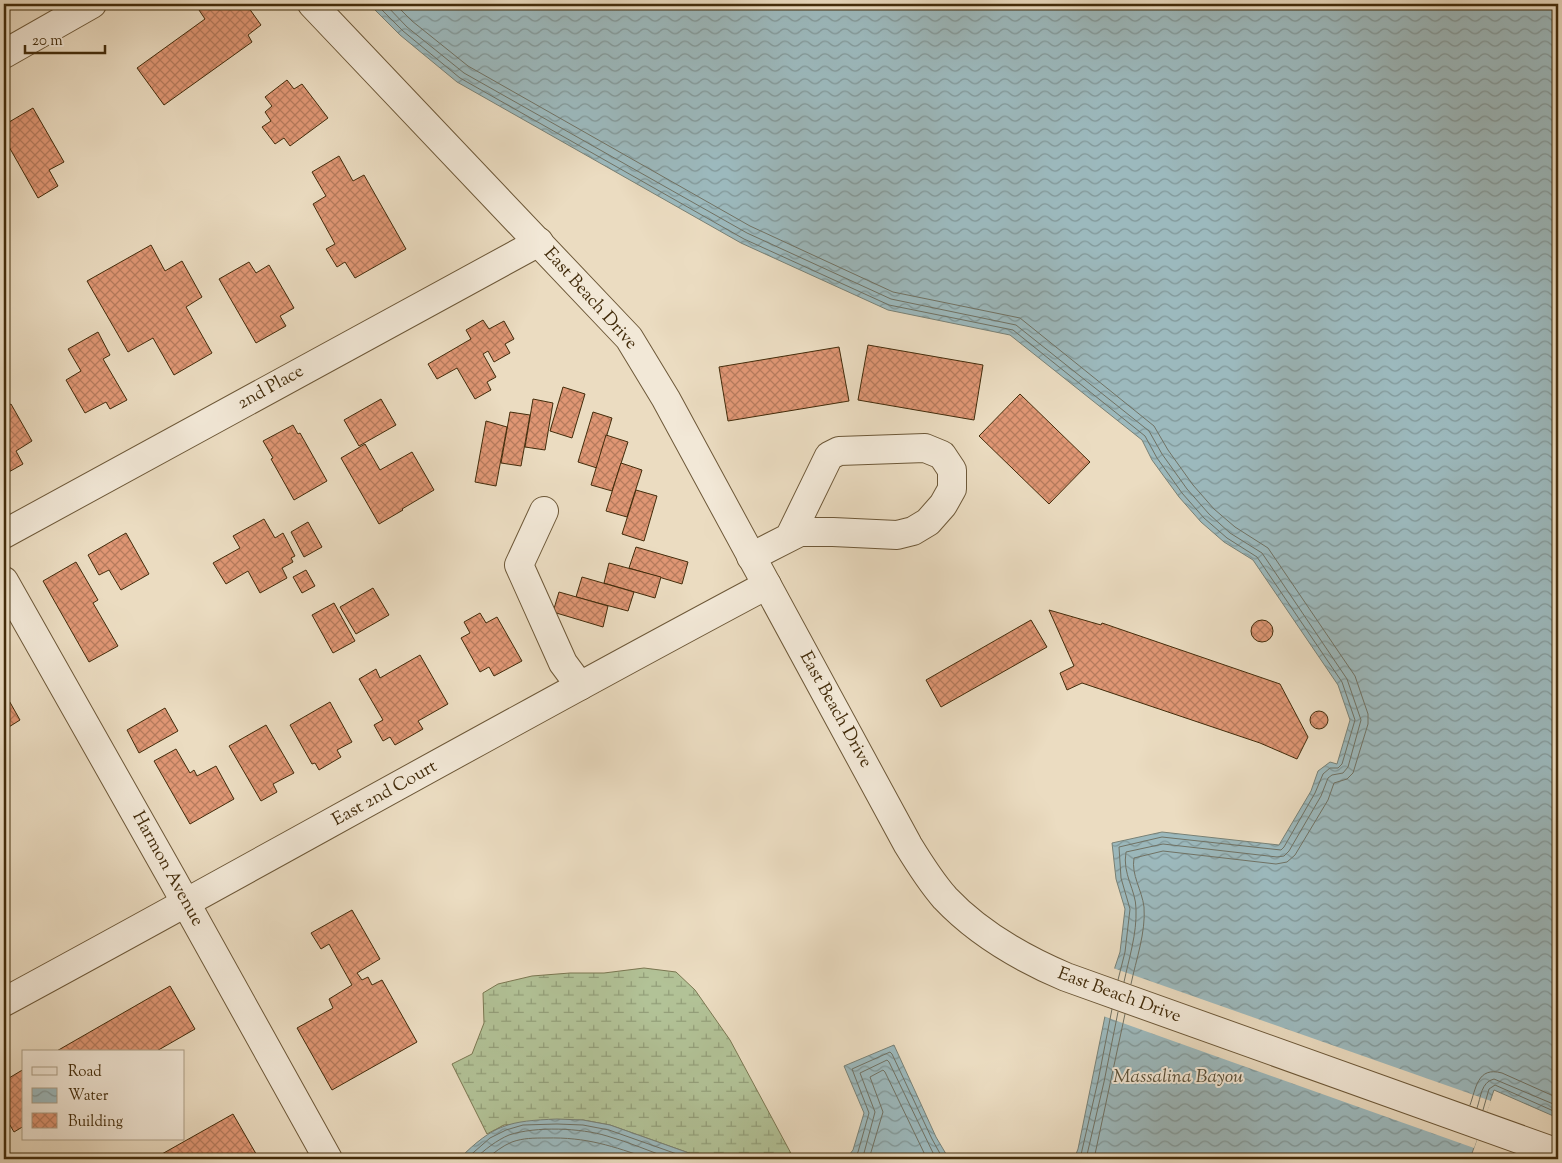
<svg xmlns="http://www.w3.org/2000/svg" width="1562" height="1163" viewBox="0 0 1562 1163" font-family="'Sorts Mill Goudy',serif">
<defs>
<pattern id="wetland-marsh" width="20" height="14" patternUnits="userSpaceOnUse" patternTransform="scale(1.25)"><rect width="20" height="14" fill="#b2c297"/><path d="M1 5h8M5 5V1M11 12h8M15 12V8" fill="none" stroke="#929e79"/></pattern>
<pattern id="water-waves" width="16" height="10" patternUnits="userSpaceOnUse" patternTransform="scale(1.25)"><rect width="16" height="10" fill="#9cb9bd"/><path d="M0 5q4-4 8 0t8 0" fill="none" stroke="#819798"/></pattern>
<pattern id="building-cross-hatch" width="8" height="8" patternUnits="userSpaceOnUse" patternTransform="scale(1.25)"><rect width="8" height="8" fill="#df9674"/><path d="M0 0l8 8M0 8l8-8" fill="none" stroke="#b67b5d"/></pattern>
</defs>
<rect width="100%" height="100%" fill="#ebdcc1"/>
<filter id="stains"><feTurbulence type="fractalNoise" baseFrequency=".004" numOctaves="4"/><feColorMatrix values="0 0 0 0 .2 0 0 0 0 .09 0 0 0 0 .02 0 0 0 .5 -.17"/></filter>
<radialGradient id="worn" r=".72"><stop offset=".6" stop-color="#630" stop-opacity="0"/><stop offset="1" stop-color="#630" stop-opacity=".3"/></radialGradient>
<polygon fill="url(#wetland-marsh)" stroke="#7a7751" points="644,968 676,972 695,990 730,1040 794,1159 706,1159 610,1125 583,1120 504,1125 487,1134 452,1064 472,1054 484,1023 483,993 498,984 532,976 570,973 604,973"/>
<g fill="url(#water-waves)" stroke="#788176">
<polygon points="369,4 1558,4 1558,1118 1494,1090 1470,1159 1074,1159 1078,1149 1115,967 1120,952 1125,909 1116,879 1112,843 1162,832 1279,845 1311,791 1318,771 1330,762 1337,764 1350,720 1338,685 1253,560 1224,542 1201,522 1179,497 1152,460 1142,440 1010,335 888,310 741,243 457,82 400,35"/>
<polygon points="894,1045 936,1137 949,1159 846,1159 853,1150 864,1113 844,1066"/>
<path d="M557 1119 583 1120 610 1125 706 1159H459C494 1124 509 1121 557 1119Z"/>
</g>
<polygon fill="#ebdcc1" points="1113,968 1491,1101 1474,1148 1103,1016"/>
<g fill="none" stroke-linecap="round" stroke-linejoin="round">
<g stroke="#707264" stroke-width="1">
<polyline points="376,4 403,31 460,78 744,239 889,305 1013,330 1145,436 1157,458 1182,493 1204,518 1227,538 1257,557 1342,682 1355,720 1342,764 1338,768 1330,768 1323,774 1315,793 1284,847 1281,850 1162,837 1119,847 1121,878 1130,909 1125,952 1118,980"/>
<path d="M385 4 407 27 464 73 747 233 891 299 1016 325 1149 431 1162 454 1187 489 1209 514 1230 533 1262 553 1347 679 1361 720 1348 767 1343 773 1332 775 1328 778 1321 796 1289 851 1284 856 1277 857 1163 844 1126 852C1122 874 1136 890 1136 909 1137 934 1129 958 1124 982"/>
<path d="M395 4 412 21 468 66 750 226 893 292 1020 318 1154 426 1168 450 1193 485 1214 509 1235 527 1268 548 1355 676 1368 714V724L1353 773 1347 779 1334 783 1328 800 1295 855 1287 862 1276 864 1163 851 1134 858C1131 875 1142 890 1144 907 1146 932 1136 960 1131 984"/>
<path d="M1470 1105C1476 1089 1477 1066 1502 1073L1558 1098"/>
<path d="M1477 1108C1481 1097 1481 1082 1494 1079L1558 1106"/>
<polyline points="1483,1110 1489,1089 1495,1085 1558,1113"/>
<polyline points="466,1159 490,1138 506,1130 523,1125 557,1124 583,1125 609,1130 691,1159"/>
<path d="M475 1159C484 1150 497 1140 509 1135 536 1126 581 1128 607 1136 629 1142 651 1152 672 1159"/>
<path d="M486 1159C494 1153 502 1146 512 1142 523 1138 534 1138 546 1138 587 1137 612 1146 650 1159"/>
<polyline points="853,1159 858,1152 869,1113 852,1069 890,1052 892,1054 932,1139 943,1159"/>
<polyline points="860,1159 864,1153 875,1112 860,1073 887,1060 889,1062 936,1159"/>
<polyline points="869,1159 883,1112 870,1077 883,1070 885,1072 927,1159"/>
<polyline points="1080,1159 1098,1081 1112,1009"/>
<polyline points="1086,1159 1104,1082 1118,1012"/>
<polyline points="1094,1159 1125,1014"/>
</g>
</g>
<g fill="url(#building-cross-hatch)" stroke="#432c0b">
<polygon points="195,4 246,4 261,25 248,35 252,42 164,105 137,68 205,19"/>
<polygon points="287,80 294,89 302,84 328,118 290,146 284,138 275,144 262,127 271,121 265,112 272,106 265,97"/>
<polygon points="33,108 64,162 49,170 58,186 38,198 4,138 4,125"/>
<polygon points="339,156 353,181 364,175 406,249 355,278 345,262 337,267 326,249 335,244 313,204 326,196 312,172"/>
<polygon points="151,245 165,271 182,261 202,297 186,307 212,353 174,375 153,338 128,352 87,281"/>
<polygon points="249,262 256,273 269,265 294,308 280,316 286,326 256,343 219,279"/>
<polygon points="483,320 489,329 504,321 514,339 505,344 510,353 494,362 488,351 483,354 496,377 487,382 491,390 475,399 457,368 437,379 428,364 471,339 466,330"/>
<polygon points="98,332 110,355 103,359 127,400 110,409 106,402 85,413 66,380 81,371 68,349"/>
<polygon points="868,345 983,365 974,420 858,400"/>
<polygon points="839,347 849,401 728,421 719,367"/>
<polygon points="563,387 585,394 572,438 550,431"/>
<polygon points="1020,394 1090,462 1049,504 979,436"/>
<polygon points="381,399 396,425 359,446 344,420"/>
<polygon points="533,399 553,403 545,450 525,447"/>
<polygon points="11,404 32,441 16,451 23,464 7,473 4,467 4,408"/>
<polygon points="510,412 530,415 521,466 501,463"/>
<polygon points="593,412 612,418 597,468 578,462"/>
<polygon points="486,421 507,427 496,486 475,482"/>
<polygon points="293,425 298,434 300,433 327,481 294,500 271,459 273,458 263,441"/>
<polygon points="606,435 628,442 612,491 591,485"/>
<polygon points="365,444 380,470 412,452 434,490 402,509 403,510 379,524 341,458"/>
<polygon points="621,463 642,470 627,517 606,511"/>
<polygon points="636,490 657,496 644,541 622,534"/>
<polygon points="264,519 275,538 283,533 295,556 291,558 293,562 282,568 287,578 260,593 248,571 226,584 213,563 240,548 233,536"/>
<polygon points="308,522 322,547 304,557 291,532"/>
<polygon points="126,533 149,574 121,590 109,570 99,575 88,555"/>
<polygon points="636,547 688,562 682,584 629,568"/>
<polygon points="76,562 98,600 93,603 118,646 89,662 43,581"/>
<polygon points="609,563 661,577 655,598 604,583"/>
<polygon points="306,570 315,586 302,593 293,577"/>
<polygon points="582,577 634,592 628,611 576,597"/>
<polygon points="373,588 389,615 356,634 340,607"/>
<polygon points="559,592 608,606 603,627 553,612"/>
<polygon points="334,603 355,641 333,653 312,615"/>
<polygon points="1049,610 1101,625 1102,623 1280,684 1308,737 1297,759 1260,743 1082,683 1067,690 1060,673 1074,666"/>
<polygon points="480,613 486,623 497,617 522,661 494,676 489,667 480,672 461,638 470,633 464,622"/>
<circle cx="1262" cy="631" r="11"/>
<polygon points="1031,620 1047,647 941,707 926,680"/>
<polygon points="420,655 448,704 418,721 423,729 395,745 390,737 383,741 374,725 383,720 359,679 376,669 380,678"/>
<polygon points="7,697 20,720 4,730 4,698"/>
<polygon points="330,702 352,742 337,750 341,757 319,770 315,763 312,764 290,725"/>
<polygon points="165,708 178,731 139,753 127,730"/>
<circle cx="1319" cy="720" r="9"/>
<polygon points="266,725 294,773 273,784 277,792 261,801 229,746"/>
<polygon points="176,749 190,773 194,770 197,776 216,766 234,799 190,824 154,761"/>
<polygon points="352,910 380,959 357,973 362,980 368,977 372,985 382,980 417,1042 332,1090 297,1028 333,1008 329,999 352,985 329,944 321,949 311,933"/>
<polygon points="170,986 195,1029 155,1052 55,1052"/>
<polygon points="24,1069 24,1126 14,1132 4,1115 4,1081"/>
<polygon points="233,1114 259,1159 153,1159"/>
</g>
<g fill="none" stroke-linecap="round" stroke-linejoin="round">
<g stroke="#6d5838" stroke-width="30">
<g id="minor">
<path d="M312 4 629 338 666 399 908 845C919 863 931 882 945 898 979 934 1021 958 1066 977L1558 1153"/>
<polyline points="4,54 92,4"/>
<polyline points="544,511 519,565 563,663 580,686"/>
<polyline points="4,534 539,242"/>
<polyline points="751,557 800,532 833,532 897,535 913,531 928,522 943,505 952,489 952,470 942,455 925,448 839,451 829,456 790,536"/>
<polyline points="4,581 173,880 328,1159"/>
<path d="M4 1002C259 864 511 721 767 585"/>
</g>
</g>
<use href="#minor" stroke="#f2e8d7" stroke-width="28"/>
</g>
<g text-anchor="middle" dominant-baseline="central" stroke-width="4" stroke-linejoin="round" paint-order="stroke">
<g font-size="18" fill="#432c0b" stroke="#f2e8d7">
<text transform="translate(590 299) rotate(48)">East Beach Drive</text>
<text transform="translate(271 388) rotate(-29)">2nd Place</text>
<text transform="translate(835 710) rotate(61)">East Beach Drive</text>
<text transform="translate(385 794) rotate(-29)">East 2nd Court</text>
<text transform="translate(167 869) rotate(61)">Harmon Avenue</text>
<text transform="translate(1119 996) rotate(20)">East Beach Drive</text>
</g>
<g font-size="19" font-style="italic" fill="#594f38" stroke="#f2e8d7">
<text x="1178" y="1077">Massalina Bayou</text>
</g>
</g>
<rect width="1562" height="1163" fill="none" stroke="#ebdcc1" stroke-width="20"/>
<rect x="5" y="5" width="1552" height="1153" fill="none" stroke="#432c0b" stroke-width="2.5"/>
<rect x="10" y="10" width="1542" height="1143" fill="none" stroke="#432c0b"/>
<rect x="22" y="1050" width="162" height="90" fill="#f2e8d7" stroke="#ac9d85"/>
<rect x="32" y="1067" width="25" height="8" fill="#f2e8d7" stroke="#ac9d85"/>
<text x="68" y="1076" font-size="15" fill="#432c0b">Road</text>
<rect x="32" y="1088" width="25" height="15" fill="url(#water-waves)" stroke="#ac9d85"/>
<text x="68" y="1100" font-size="15" fill="#432c0b">Water</text>
<rect x="32" y="1113" width="25" height="15" fill="url(#building-cross-hatch)" stroke="#ac9d85"/>
<text x="68" y="1126" font-size="15" fill="#432c0b">Building</text>
<path d="M25 45v8h80v-8" fill="none" stroke="#432c0b" stroke-width="2.5"/>
<text x="32" y="45" font-size="15" fill="#432c0b" stroke="#f2e8d7" stroke-width="4" paint-order="stroke">20 m</text>
<rect width="100%" height="100%" filter="url(#stains)"/>
<rect width="100%" height="100%" fill="url(#worn)"/>
</svg>
